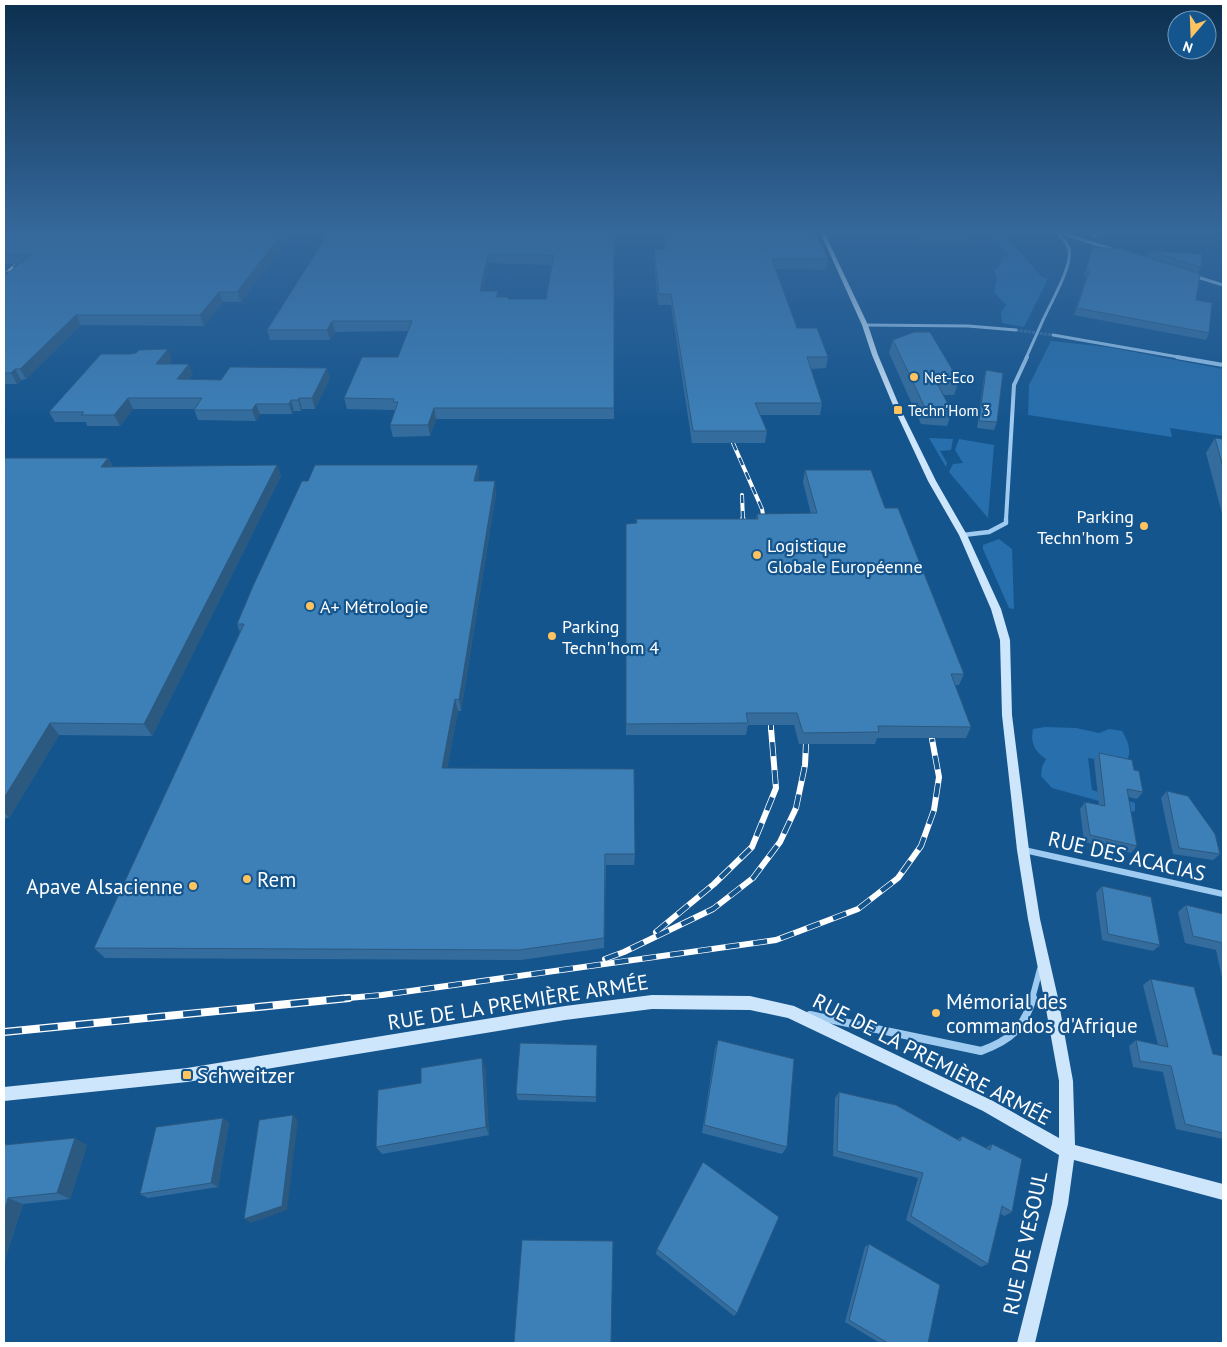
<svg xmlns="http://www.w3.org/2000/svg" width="1227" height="1347" viewBox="0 0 1227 1347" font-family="'PT Sans',sans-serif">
<rect width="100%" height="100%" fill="#15558e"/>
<g fill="#276fad">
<polygon points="982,232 1002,232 1042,277 1048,279 1024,327 1002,323 1001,312 1006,305 994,292 997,276 994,271 1000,266 1002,258 1009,256 994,239 993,235"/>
<polygon points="1051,341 1107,347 1223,369 1223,436 1170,428 1172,437 1028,415 1029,385"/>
<polygon points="929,438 953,439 951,450 940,451 947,463 946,467"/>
<polygon points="959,439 994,445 988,518 949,472 953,464 963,463 955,450"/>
<polygon points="999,539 1012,549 1014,609 1009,608 983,549 983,545"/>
<path d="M1045 727 1076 728 1099 733 1109 729 1122 731C1129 743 1132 752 1126 764L1088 758 1092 790 1135 803V811L1127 813 1099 801 1052 788 1041 776 1042 767 1046 759C1035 752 1030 743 1033 729Z"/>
</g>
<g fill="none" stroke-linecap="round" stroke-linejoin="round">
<polyline stroke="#386e9f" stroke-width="3" stroke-dasharray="3 1" stroke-linecap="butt" points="1016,330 1053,335"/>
<g stroke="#a0cbf0" stroke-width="3">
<polyline points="1058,232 1114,250"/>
<polyline points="1094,236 1099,232"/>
<polyline points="1194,276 1223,285"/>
<path d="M1043 320C1050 304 1073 266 1069 249 1067 242 1060 238 1058 232"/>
<polyline points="865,325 968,326 1016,330"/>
<polyline points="1053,335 1184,358"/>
</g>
<g stroke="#a0cbf0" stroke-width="4">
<polyline points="1177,357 1223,365"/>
<polyline points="1006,520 1014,385"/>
</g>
<polyline stroke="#a0cbf0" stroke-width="4.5" points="963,535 989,532 1006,523 1006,519"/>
<g stroke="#a0cbf0" stroke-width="6">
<polyline points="1024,850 1223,894"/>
<polyline points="1032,999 1040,969"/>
</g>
<path stroke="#a0cbf0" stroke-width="8" d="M810 1015 981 1051C1011 1040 1023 1029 1033 998"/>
<polygon fill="#cee6fb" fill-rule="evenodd" points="820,232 824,232 868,325 878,355 901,410 936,481 967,535 1001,609 1010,640 1012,715 1029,850 1040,919 1058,998 1073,1081 1075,1145 1223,1184 1223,1200 1074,1160 1068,1204 1035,1343 1017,1343 1052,1204 1059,1155 983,1111 788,1018 750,1010 652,1009 565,1020 187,1082 4,1101 4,1087 187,1068 565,1006 652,995 750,996 794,1006 993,1101 1059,1138 1059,1081 1044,998 1028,919 1017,850 1002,715 1000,640 991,609 959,535 928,481 895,410 872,355 862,325"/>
<g stroke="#fff" stroke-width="3">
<g id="rail-far4">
<polyline points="4,238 13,232"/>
<polyline points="4,275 29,254"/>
</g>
</g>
<g stroke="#fff" stroke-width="4">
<g id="rail-far3">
<polyline points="733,443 762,509 764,520"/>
<polyline points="742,495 743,520"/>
</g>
</g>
<g stroke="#fff" stroke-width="5.5">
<g id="rail-far2">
<polyline points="743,519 744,530"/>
<polyline points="764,519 765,526"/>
<polyline points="771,725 771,730"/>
</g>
</g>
<g stroke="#fff" stroke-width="6">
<g id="rail-far1">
<polyline points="656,932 714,884 752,847 776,788 771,728"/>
<polyline points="605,959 624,952 713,909 753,878 780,842 796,808 805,765 806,744"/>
<polyline points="337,999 382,995 776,940 858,909 898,878 921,846 934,810 939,777 932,739"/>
</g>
</g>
<g stroke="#fff" stroke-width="8">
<polyline id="rail" points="4,1032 349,998"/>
</g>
<use href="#rail-far4" stroke="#15558e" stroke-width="2" stroke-dasharray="6" stroke-linecap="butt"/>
<use href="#rail-far3" stroke="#15558e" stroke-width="2.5" stroke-dasharray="8" stroke-linecap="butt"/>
<use href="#rail-far2" stroke="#15558e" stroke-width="4" stroke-dasharray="11" stroke-linecap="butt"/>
<use href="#rail-far1" stroke="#15558e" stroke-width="4.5" stroke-dasharray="14" stroke-linecap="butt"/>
<use href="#rail" stroke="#15558e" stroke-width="5.5" stroke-dasharray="18" stroke-linecap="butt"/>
<polyline stroke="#a0cbf0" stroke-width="3" points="1026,358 1043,320"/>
<polyline stroke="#a0cbf0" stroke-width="4" points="1014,385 1027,357"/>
</g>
<g fill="#346d9d" fill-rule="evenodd">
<polygon points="13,232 293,232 241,302 223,302 204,326 81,325 26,379 21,380 17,384 4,384 4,276 19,264 4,264 4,239"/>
<path d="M329 232H614V419H436L430 436 393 437 390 425 395 412 394 410 347 409 344 398 398 357 408 331 335 332 330 340H270L267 330ZM489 263 552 265 546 299H509L498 297V291H483Z"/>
<polygon points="662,232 815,232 828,259 826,270 776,269 797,328 828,357 826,368 810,369 822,403 820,415 760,415 767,431 765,443 692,443 671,305 658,305 654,260 654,249 664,249"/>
<polygon points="917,232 968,232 969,233 966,242 924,242"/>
<polygon points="1145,232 1184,232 1168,236"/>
<polygon points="1092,247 1147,257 1150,251 1201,267 1197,273 1196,300 1209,333 1206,340 1074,315 1086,277 1084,276"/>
<polygon points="893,340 959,381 954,395 943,395 952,412 947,426 921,424 889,353"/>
<polygon points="136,353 172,360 169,364 193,374 189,379 221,380 330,378 315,409 302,409 301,411 294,411 292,414 260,414 256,421 198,420 194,409 133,409 120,426 87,426 86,422 55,422 49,412 131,354"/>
<polygon points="986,370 997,422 994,430 977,428 984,377"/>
<polygon points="1215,438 1223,439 1223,517 1206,453"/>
<polygon points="4,458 108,458 113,467 277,465 281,476 152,736 59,735 9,818 4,818"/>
<polygon points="478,465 479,476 478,481 496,493 461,711 458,711 447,768 635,854 634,865 606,865 604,948 521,960 105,958 94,948 240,632 237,624 308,481"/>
<polygon points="805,470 885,508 964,674 959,685 955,685 971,727 966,738 877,738 875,744 799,744 794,725 748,725 746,735 626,735 626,524 636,524 636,519 756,519 757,514 811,514 803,482"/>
<polygon points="1099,753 1134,770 1143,792 1137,799 1128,797 1137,846 1131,853 1084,842 1080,809 1085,802 1099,805 1094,760"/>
<polygon points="1167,791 1220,854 1213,860 1173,854 1161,798"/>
<polygon points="1102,886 1160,945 1153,951 1102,940 1096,893"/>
<polygon points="1186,905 1223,914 1223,982 1216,950 1185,943 1178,912"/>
<polygon points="1151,979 1213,1054 1223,1056 1223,1139 1176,1129 1163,1072 1133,1067 1129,1046 1136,1040 1158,1045 1143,985"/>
<polygon points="718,1040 787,1147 782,1154 702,1133 715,1049"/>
<polygon points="597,1045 596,1102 518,1100 516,1094"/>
<polygon points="485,1066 489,1135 382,1154 376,1147 421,1083"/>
<polygon points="839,1092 957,1140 962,1136 986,1148 992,1144 1012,1212 1004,1216 1000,1213 988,1264 981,1267 906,1220 918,1178 833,1156 835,1098"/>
<polygon points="223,1118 229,1123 218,1187 148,1198 140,1194"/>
<polygon points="4,1145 87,1145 70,1199 23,1204 4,1262"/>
<polygon points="869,1244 928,1343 880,1343 845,1322 865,1247"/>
<polygon points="657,1249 737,1313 734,1316 656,1254"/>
</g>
<g fill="#2b5980">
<polygon points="283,232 293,232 241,302 237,292"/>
<polygon points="1170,232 1184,232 1168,236"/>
<polygon points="488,254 489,263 481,301 480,291"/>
<polygon points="219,292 223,302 204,326 200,315"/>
<polygon points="76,315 81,325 26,379 20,369"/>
<polygon points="332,321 335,332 330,340 327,330"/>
<polygon points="168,349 172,360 160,374 156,364"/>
<polygon points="189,364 193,374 182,389 177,379"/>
<polygon points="327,368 330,378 315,409 312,398"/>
<polygon points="15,369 21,380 17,384 11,373"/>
<polygon points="128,398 133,409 120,426 114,415"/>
<polygon points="299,398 302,409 301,411 298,400"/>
<polygon points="291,400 294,411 292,414 289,404"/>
<polygon points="256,404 260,414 256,421 252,410"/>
<polygon points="434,408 436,419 430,436 428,425"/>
<polygon points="108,458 114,470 101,467"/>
<polygon points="277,465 281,476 152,736 144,724"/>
<polygon points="478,465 479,476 476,493 474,481"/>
<polygon points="495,481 496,493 461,711 459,700"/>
<polygon points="455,699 458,711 445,779 442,768"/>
<polygon points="50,723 59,735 9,818 4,812 4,798"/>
<polygon points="482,1058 485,1066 489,1135 486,1127"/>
<polygon points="293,1115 298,1120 287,1210 251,1223 244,1219"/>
<polygon points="223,1118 229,1123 218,1187 211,1183"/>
<polygon points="75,1138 87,1145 70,1199 57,1193"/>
<polygon points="8,1198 23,1204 4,1262 4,1212"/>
</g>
<g fill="#3d7fb7" stroke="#2b5980" fill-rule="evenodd">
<polygon points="13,232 283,232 237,292 219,292 200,315 76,315 20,369 15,369 11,373 4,373 4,276 32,254 4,254 4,239"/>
<path d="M329 232H614V408H434L428 425H390L398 402H393L394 399 344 398 362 357H398L412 321H332L327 330H267ZM488 254 554 255 546 299H508L509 297H496L498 291H480Z"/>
<polygon points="664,232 815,232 828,259 772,259 797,328 817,328 828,357 807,357 822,403 755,403 767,431 693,431 671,294 659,294 654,249 666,249"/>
<polygon points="926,232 968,232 969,233 927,233"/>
<polygon points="1092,247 1122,249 1200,274 1196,300 1212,303 1209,333 1077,308 1089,271 1086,270"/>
<polygon points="1150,251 1202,254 1201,267"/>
<polygon points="914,332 930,332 959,381 936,381 952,412 926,410 893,340"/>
<polygon points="168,349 156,364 189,364 177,379 221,380 230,367 327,368 312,398 299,398 298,400 291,400 289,404 256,404 252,410 194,410 202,398 128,398 114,415 81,415 84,412 49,412 101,354 131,354 136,353 139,350"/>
<polygon points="986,370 1003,373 997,422 979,421"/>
<polygon points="1215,438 1223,439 1223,467"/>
<polygon points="4,458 108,458 101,467 277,465 144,724 50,723 4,798"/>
<polygon points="315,465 478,465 474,481 495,481 459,700 455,699 442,768 634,769 635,854 605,854 604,938 519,950 94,948 244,624 237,624 253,586 302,481 308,481"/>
<polygon points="805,470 871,470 885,508 898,508 964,674 951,674 971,727 878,726 879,732 803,733 797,713 746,713 748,723 626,724 626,524 637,523 636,519 758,519 757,514 817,513"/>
<polygon points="1099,753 1132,760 1134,770 1139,771 1143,792 1127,789 1137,846 1090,835 1085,802 1105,806"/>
<polygon points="1167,791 1188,796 1215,834 1220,854 1179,848"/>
<polygon points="1102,886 1151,897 1160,945 1108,934"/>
<polygon points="1186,905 1223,914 1223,943 1193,936"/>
<polygon points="1151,979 1194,987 1213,1054 1223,1056 1223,1133 1185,1124 1171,1066 1140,1061 1136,1040 1168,1047"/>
<polygon points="718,1040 794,1059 787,1147 704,1125"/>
<polygon points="520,1043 597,1045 596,1097 516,1094"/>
<polygon points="482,1058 486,1127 376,1147 378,1090 421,1083 421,1068"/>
<polygon points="839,1092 896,1105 960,1141 962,1136 990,1150 992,1144 1022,1159 1012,1212 1002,1206 988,1264 911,1216 923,1173 837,1151"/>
<polygon points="293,1115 282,1206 244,1219 259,1120"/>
<polygon points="223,1118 211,1183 140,1194 156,1127"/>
<polygon points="75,1138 57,1193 8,1198 4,1212 4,1145"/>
<polygon points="703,1162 779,1217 737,1313 657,1249"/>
<polygon points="522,1240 613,1241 611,1343 514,1343"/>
<polygon points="869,1244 940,1285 928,1343 888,1343 849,1320"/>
</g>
<linearGradient id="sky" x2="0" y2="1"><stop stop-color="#0c2f4e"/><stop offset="0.55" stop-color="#35689b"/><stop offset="1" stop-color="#35689b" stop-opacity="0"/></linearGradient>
<rect width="1227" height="420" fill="url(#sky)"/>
<g fill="#ffc35f" stroke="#15558e" stroke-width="2">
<circle cx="914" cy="377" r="5"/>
<rect x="893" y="405" width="10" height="10" rx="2.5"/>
<circle cx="1144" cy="526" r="5"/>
<circle cx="757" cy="555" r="5"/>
<circle cx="310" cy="606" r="5"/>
<circle cx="552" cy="636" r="5"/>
<circle cx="247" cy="879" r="5"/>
<circle cx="193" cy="886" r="5"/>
<circle cx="936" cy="1013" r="5"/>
<rect x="182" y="1070" width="10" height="10" rx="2.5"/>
</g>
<g text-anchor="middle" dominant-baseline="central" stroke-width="4.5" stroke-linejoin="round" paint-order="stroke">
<g font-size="15" fill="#fff" stroke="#15558e" text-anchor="start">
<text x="924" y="377">Net-Eco</text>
<text x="908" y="410">Techn'Hom 3</text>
</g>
<g font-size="18" fill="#fff" stroke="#15558e" text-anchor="start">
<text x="1134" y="516" text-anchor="end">Parking<tspan x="1134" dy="21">Techn'hom 5</tspan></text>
<text x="767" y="545">Logistique<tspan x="767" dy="21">Globale Européenne</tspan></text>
<text x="320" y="606">A+ Métrologie</text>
<text x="562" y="626">Parking<tspan x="562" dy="21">Techn'hom 4</tspan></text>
</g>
<g font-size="21" fill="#fff" stroke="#15558e">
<text transform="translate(1127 856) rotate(13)">RUE DES ACACIAS</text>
<text transform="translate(518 1002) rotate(-9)">RUE DE LA PREMIÈRE ARMÉE</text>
<text transform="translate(932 1059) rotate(27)">RUE DE LA PREMIÈRE ARMÉE</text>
<text transform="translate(1025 1243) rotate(-78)">RUE DE VESOUL</text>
</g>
<g font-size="21" fill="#fff" stroke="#15558e" text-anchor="start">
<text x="257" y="879">Rem</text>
<text x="183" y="886" text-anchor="end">Apave Alsacienne</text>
<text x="946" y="1001">Mémorial des<tspan x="946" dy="24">commandos d'Afrique</tspan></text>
<text x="197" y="1075">Schweitzer</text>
</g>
</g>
<rect width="1227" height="1347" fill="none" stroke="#ffffff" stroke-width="10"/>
<g transform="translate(1192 35) rotate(199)"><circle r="24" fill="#15558e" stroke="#7399bb"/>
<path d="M0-4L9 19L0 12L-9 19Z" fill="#ffc35f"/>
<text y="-8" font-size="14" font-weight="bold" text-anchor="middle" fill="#ffffff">N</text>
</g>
</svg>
